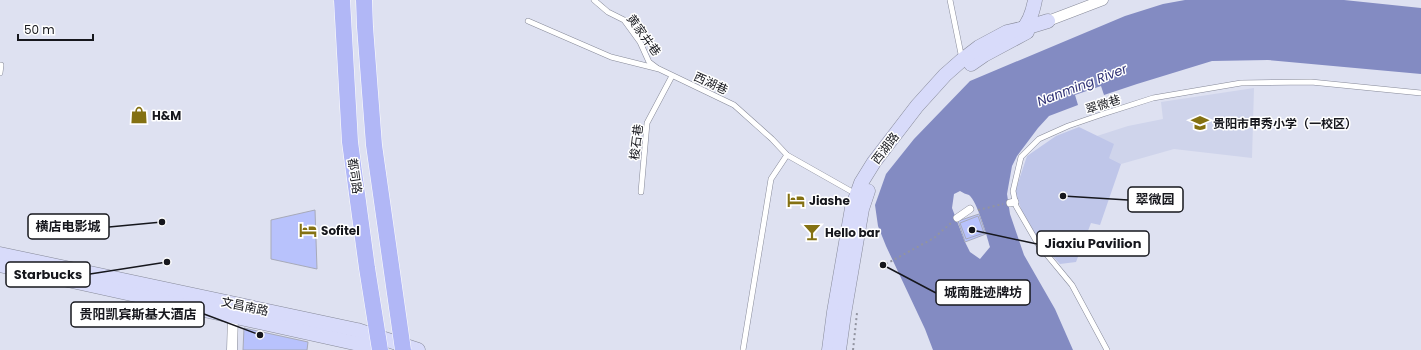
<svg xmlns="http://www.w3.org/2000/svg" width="1421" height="350" viewBox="0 0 1421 350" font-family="Poppins,'Noto Sans SC',sans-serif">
<rect width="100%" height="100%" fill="#dee1f1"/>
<polygon fill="#cfd4eb" points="1254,88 1252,158 1174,149 1121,164 1109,158 1097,136 1128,126 1163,119 1161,102"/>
<polygon fill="#bfc6e9" points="1079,127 1114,144 1109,158 1121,164 1100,225 1091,223 1076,262 1060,264 1042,245 1024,217 1015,192 1027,156 1056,136"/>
<path fill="#838bc2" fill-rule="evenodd" d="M1185 0H1344L1421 8V74L1268 60 1212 61 1137 84 1104 95 1101 86 1075 95 1078 105 1049 116 1038 128 1017 156 1012 166 1007 194 1010 214 1024 255 1055 309 1073 350H933L925 329 886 246 878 226 875 205 886 174 914 139 970 81 1125 16 1163 4ZM960 191C963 193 966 194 969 195 977 201 987 236 990 247L980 259 970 252 965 242 952 208 954 194Z"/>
<g fill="#b8c2fc" stroke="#a7aab9">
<polygon points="315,210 317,269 271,259 271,220"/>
<polygon points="979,214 986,234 965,242 958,221"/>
<polygon points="978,216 984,233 966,239 960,223"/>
<polygon points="244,328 308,342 307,350 243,350"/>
</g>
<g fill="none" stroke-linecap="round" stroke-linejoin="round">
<g stroke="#868998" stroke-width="6">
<g id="service">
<polyline points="594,0 608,12 624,20 640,42 649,62 657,68"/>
<polyline points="950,0 962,59"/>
<polyline points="528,21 611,57 659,69 734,105 772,139 787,155 856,194"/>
<polyline points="0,73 1,65"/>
<polyline points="641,192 647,123 672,76"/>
<polyline points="743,350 771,179 787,155"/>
<polyline points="1107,350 1072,285 1038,244 1016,206 1013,191 1021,157 1039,139 1068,126 1103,114 1153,98 1241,83 1311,82 1421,93"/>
</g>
</g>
<g stroke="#868998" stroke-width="8">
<g id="pedestrian">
<polyline points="1010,203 1015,202"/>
<polyline points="957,218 970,209"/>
</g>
</g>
<g stroke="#868998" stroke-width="11">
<g id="minor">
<polyline points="1048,21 1103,0"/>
<polyline points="232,350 233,316"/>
</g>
</g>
<g stroke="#868998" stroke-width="15">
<g id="secondary">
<path d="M1020 32C1028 25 1033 11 1035 0"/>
<polyline points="971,64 984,55 1027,32"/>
<polyline points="0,254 357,330 418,350"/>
<polyline points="0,265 359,344 378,350"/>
<polyline points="829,350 834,312 852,208 861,183 874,162 917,106 945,75 962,60 979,47 1007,32 1025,28 1048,21"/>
<polyline points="839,350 844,314 862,209 868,191"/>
</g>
</g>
<g stroke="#9294a0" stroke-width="2" stroke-dasharray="2 3" stroke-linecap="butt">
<polyline points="978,210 1003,204"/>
<polyline points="886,264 934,238 951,223"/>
<polyline points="853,350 857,313"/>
</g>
<use href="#service" stroke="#fff" stroke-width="5"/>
<use href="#pedestrian" stroke="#fff" stroke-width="7"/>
<use href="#minor" stroke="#fff" stroke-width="10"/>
<use href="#secondary" stroke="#d8dbfa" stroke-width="14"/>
<g stroke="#fff" stroke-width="17" stroke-linecap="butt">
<g id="primary-bridge">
<polyline points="342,0 350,142 367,268 380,350"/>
<polyline points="364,0 365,27 374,145 403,350"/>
</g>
</g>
<use href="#primary-bridge" stroke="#b1b7f6" stroke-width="16"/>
</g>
<defs>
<g id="shop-bare" transform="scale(1.38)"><path d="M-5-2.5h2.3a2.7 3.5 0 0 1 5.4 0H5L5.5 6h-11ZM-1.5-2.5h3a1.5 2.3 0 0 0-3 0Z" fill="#847112" stroke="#fff" stroke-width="2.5" paint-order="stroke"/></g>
<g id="school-bare" transform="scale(1.38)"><path d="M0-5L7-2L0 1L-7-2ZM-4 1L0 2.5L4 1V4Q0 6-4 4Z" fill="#847112" stroke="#fff" stroke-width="2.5" paint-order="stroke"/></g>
<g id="hotel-bare" transform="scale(1.38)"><path d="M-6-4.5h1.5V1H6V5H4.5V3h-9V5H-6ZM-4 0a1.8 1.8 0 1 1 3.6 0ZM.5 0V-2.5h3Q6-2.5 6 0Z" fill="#847112" stroke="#fff" stroke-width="2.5" paint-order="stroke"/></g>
<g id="bar-bare" transform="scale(1.38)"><path d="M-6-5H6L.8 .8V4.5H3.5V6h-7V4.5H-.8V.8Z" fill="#847112" stroke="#fff" stroke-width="2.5" paint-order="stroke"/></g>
</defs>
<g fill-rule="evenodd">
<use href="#shop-bare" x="139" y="115"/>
<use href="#school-bare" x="1200" y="123"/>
<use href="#hotel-bare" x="796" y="200"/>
<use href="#hotel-bare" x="308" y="230"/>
<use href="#bar-bare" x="812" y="232"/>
</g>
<g text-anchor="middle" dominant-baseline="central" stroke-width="3" stroke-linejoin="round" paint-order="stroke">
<g font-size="12" fill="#16171d" stroke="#fff">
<text transform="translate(644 35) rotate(54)">黄家井巷</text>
<text transform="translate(711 83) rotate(25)">西湖巷</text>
<text transform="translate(1103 104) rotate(-18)">翠微巷</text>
<text transform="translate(636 142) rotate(-83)">梭石巷</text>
<text transform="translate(885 148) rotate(-53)">西湖路</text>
<text transform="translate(355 176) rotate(82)">都司路</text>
<text transform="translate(245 306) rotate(12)">文昌南路</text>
</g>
<g font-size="12" font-weight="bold" fill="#16171d" stroke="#fff" text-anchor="start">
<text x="152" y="115">H&amp;M</text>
<text x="1213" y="123">贵阳市甲秀小学（一校区）</text>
<text x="809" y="200">Jiashe</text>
<text x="321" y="230">Sofitel</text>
<text x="825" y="232">Hello bar</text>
</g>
<g font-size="13" font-style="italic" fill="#303276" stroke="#fff">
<text transform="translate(1082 85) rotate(-21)">Nanming River</text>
</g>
</g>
<path fill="none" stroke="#16171d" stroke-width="1.5" d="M1063 196L1128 200M162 222L109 227M972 230L1037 244M167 262L90 274M883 265L936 293M260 335L204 314"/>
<g fill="#16171d" stroke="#fff" stroke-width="1.5">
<circle cx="1063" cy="196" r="4"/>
<circle cx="162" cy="222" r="4"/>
<circle cx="972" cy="230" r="4"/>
<circle cx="167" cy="262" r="4"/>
<circle cx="883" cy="265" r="4"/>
<circle cx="260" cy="335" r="4"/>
</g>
<g fill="#fff" stroke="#16171d" stroke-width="1.5">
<rect x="1128" y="187" width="55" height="25" rx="4"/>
<rect x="28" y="214" width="81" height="25" rx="4"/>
<rect x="1037" y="231" width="112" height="25" rx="4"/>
<rect x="6" y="262" width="84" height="25" rx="4"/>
<rect x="936" y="280" width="94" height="25" rx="4"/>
<rect x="71" y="302" width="133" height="25" rx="4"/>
</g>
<g font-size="13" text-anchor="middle" font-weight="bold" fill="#16171d">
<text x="1155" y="204">翠微园</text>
<text x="68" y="231">横店电影城</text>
<text x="1093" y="248">Jiaxiu Pavilion</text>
<text x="48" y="279">Starbucks</text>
<text x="983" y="297">城南胜迹牌坊</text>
<text x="138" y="319">贵阳凯宾斯基大酒店</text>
</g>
<path d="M18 34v6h75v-6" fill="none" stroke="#16171d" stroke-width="2"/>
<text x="24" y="34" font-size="12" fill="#16171d" stroke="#ffffff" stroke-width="3" paint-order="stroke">50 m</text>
</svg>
